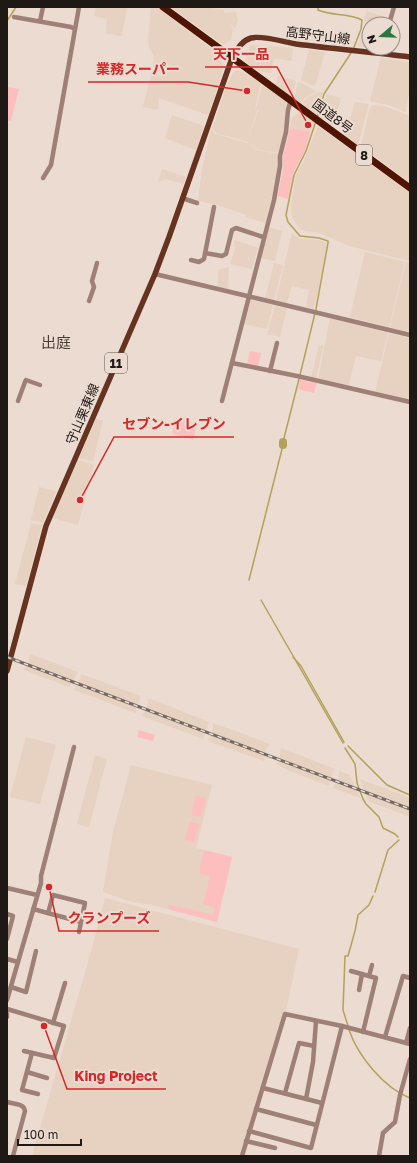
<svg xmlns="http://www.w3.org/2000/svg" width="417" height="1163" viewBox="0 0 417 1163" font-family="'Golos Text','Noto Sans JP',sans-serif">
<rect width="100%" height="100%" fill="#ebdbd0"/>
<g fill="#e7d1c0">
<polygon points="96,7 127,7 122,35 121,36 106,33 107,19 94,16"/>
<polygon points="151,7 156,7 220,55 223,66 221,77 208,115 159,98 158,110 143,107 152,72 162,76 167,74 168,71 166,69 164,73 161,74 153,68 154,56 149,48 148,40"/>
<polygon points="171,7 205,7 224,10 224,13 236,12 238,20 235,29 234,28 229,21 233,29 232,35 231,40 224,44 219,42"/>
<polygon points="367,11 389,18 387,24 369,24 369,48 358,46 364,27 365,21 364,19"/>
<polygon points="301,29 310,31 309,41 297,39"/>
<polygon points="254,45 292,48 293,50 291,61 274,58 271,73 258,71 245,61 250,46"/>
<polygon points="309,50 325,52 315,86 301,80"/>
<polygon points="381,58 410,62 410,89 406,108 406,112 388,105 370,101"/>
<polygon points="236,70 241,71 261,83 255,108 256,109 263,83 289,102 285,132 280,153 257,149 248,143 258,110 257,110 248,142 232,137 218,134 212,129 227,84 233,73"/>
<polygon points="278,76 296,81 292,97 275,85"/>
<polygon points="298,82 306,85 317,92 305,97 301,103 294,98"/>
<polygon points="320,92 323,93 316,114 304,105 303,102 308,97"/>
<polygon points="327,94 341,98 333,126 319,116"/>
<polygon points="355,102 369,104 358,145 345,135"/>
<polygon points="375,105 387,107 410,116 410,182 361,146 369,111 371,106"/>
<polygon points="300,111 314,122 310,132 290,128 291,119"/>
<polygon points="172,115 204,126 196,150 165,138"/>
<polygon points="318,126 410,193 410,261 349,246 320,233 305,231 300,229 292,217 291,205 295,178 298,171 303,163"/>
<polygon points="211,130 216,134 247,143 257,150 279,154 277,175 265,223 246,217 246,215 217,205 198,201 202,169"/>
<polygon points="162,169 186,177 184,184 166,179 158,182"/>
<polygon points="268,227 282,231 275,261 260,258"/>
<polygon points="292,233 299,239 319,240 327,243 317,296 313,309 306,307 309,290 292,286 287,303 276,300"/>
<polygon points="234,240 258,248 252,269 230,264 235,249"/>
<polygon points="365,252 405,262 389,327 350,317"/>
<polygon points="406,262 410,263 410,332 390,327"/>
<polygon points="274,263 283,265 274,300 265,298"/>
<polygon points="229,267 228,289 218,287 218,270"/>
<polygon points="249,300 273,305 267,329 243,324"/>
<polygon points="275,306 287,308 280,337 267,334"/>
<polygon points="330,318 388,332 381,361 356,356 348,387 318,380"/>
<polygon points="389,333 410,338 410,401 375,393"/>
<polygon points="319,345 323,346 316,379 311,378"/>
<polygon points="96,419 103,421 93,461 79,458"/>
<polygon points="78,460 94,465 78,525 53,518"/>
<polygon points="39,487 56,491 43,523 31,520"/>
<polygon points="31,523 42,525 26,586 15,584"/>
<polygon points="30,654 78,672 72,683 69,687 24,670 29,660"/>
<polygon points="81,674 141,696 136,707 136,713 74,690 80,679"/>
<polygon points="148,698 209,722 203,739 142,716 148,705"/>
<polygon points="213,723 270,744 266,749 264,761 208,741 213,729"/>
<polygon points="26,737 56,745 40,804 10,797"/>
<polygon points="281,748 335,769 332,773 329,786 290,771 276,764 280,755"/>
<polygon points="95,755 107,759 89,827 77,824"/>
<polygon points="131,765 212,785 196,848 232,857 217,922 148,904 132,902 103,892 113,832"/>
<polygon points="339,771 350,775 356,790 361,798 333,788 339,776"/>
<polygon points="360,779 410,798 410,817 368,801"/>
<polygon points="105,898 299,949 284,1020 243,1156 32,1156 92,948"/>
</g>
<g fill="#fdbfbd">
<polygon points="7,87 19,89 11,121 7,120"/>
<polygon points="290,128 310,132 305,151 293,173 288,199 278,196 278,194 283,170 283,157"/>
<polygon points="250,351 261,353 258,367 247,364"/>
<polygon points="300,380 317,383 314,393 298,389"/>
<polygon points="176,418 197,424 193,440 172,433"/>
<polygon points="139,730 155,735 153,741 137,737"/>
<polygon points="196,796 206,798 201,817 191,815"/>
<polygon points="190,821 199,824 194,843 185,840"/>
<polygon points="204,850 232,857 217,922 168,909 169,905 177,907 178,906 214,915 215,908 203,904 210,876 199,873"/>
</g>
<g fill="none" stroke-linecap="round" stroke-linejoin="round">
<g stroke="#b4a25c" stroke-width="1.5">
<path d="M318 7V10C331 16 349 13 362 20L361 29 353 50"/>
<polyline points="7,21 16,7"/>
<polyline points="317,118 324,94 351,53"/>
<polyline points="300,375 316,309 328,243 328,241 319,238 300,236 288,222 286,215 294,175 306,151 316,121"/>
<polyline points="283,442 299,379"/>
<polyline points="249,580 283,445"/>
<polyline points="261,600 343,743"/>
<polyline points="293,657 301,666 344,742"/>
<polyline points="348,746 387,785 410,795"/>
<polyline points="345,748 355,764 357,783 363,799 366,804 379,817 383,828 395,834 398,837"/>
<polyline points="375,892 388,850 399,840"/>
<polyline points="348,1026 343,1010 345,956 348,956 355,931 358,915 369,905 373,896"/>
<path d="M349 1030C358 1056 384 1088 410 1098"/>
</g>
<polyline stroke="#b4a25c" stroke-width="8" points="283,445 283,442"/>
<g stroke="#9f8076" stroke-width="4.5">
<polyline points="14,17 71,27 75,29"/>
<polyline points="40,21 43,7"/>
<polyline points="389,24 394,7"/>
<polyline points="43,178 51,165 79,7"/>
<polyline points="182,198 197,203"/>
<polyline points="205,253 222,256 226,254 232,230 236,228 263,237"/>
<polyline points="191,260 199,262 204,259 214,207"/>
<polyline points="155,274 410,335"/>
<polyline points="89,301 94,287 92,281 97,263"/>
<polyline points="232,363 297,376 410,402"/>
<polyline points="270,371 277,343"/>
<polyline points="18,401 25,382 26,380 40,385"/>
<polyline points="222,401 274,200 280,166 280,156 286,132 288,110 291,100"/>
<polyline points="7,888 37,895"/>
<polyline points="33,909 81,922"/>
<polyline points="48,913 53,895 85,903 79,932"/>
<polyline points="7,914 13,916 7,939"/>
<polyline points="7,959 18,962 7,1000"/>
<polyline points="18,962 41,883 41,876 74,747"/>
<polyline points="351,971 376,978 363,1032"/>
<polyline points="369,976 372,965"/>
<polyline points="11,987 26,992 36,951"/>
<polyline points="359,990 362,974"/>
<polyline points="7,1009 64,1026 54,1058 24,1051"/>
<polyline points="7,1014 7,1017"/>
<polyline points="53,1023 65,983"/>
<polyline points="385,1037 403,976 410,978"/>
<polyline points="406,1043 410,1028"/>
<polyline points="32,1053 22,1090 38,1094"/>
<polyline points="27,1072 47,1078"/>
<polyline points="263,1088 322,1103"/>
<polyline points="285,1093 299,1043 314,1046"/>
<polyline points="306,1099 313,1062 316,1021"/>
<path d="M7 1102C13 1104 24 1103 25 1111L13 1156"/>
<polyline points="256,1109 316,1125"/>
<polyline points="249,1131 311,1148 342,1026"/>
<polyline points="246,1141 275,1148"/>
<polyline points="242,1156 285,1014 342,1026 410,1044"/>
<polyline points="379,1156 383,1133 395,1122 400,1095 410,1059"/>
</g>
<path stroke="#663321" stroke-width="5.5" d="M7 671 46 526 155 274 169 237 232 58C237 50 241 41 251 38 262 35 284 42 296 44 334 49 372 52 410 57"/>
<polyline stroke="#4f1500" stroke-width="7" points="163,7 410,188"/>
<g stroke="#746a63" stroke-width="3">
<polyline id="rail" points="7,657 410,809"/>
</g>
<use href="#rail" stroke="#ebdbd0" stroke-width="1.5" stroke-dasharray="4.5" stroke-linecap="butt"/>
</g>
<g text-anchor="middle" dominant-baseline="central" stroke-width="4" stroke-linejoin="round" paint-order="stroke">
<g fill="#ebdbd0" stroke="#5c534d" stroke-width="1">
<rect x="356" y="145" width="16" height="20" rx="3"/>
<rect x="105" y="353" width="22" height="20" rx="3"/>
</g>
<g font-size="12" font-weight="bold" fill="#1f1915">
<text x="364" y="155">8</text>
<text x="116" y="363">11</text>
</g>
<g font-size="13" fill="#1f1915" stroke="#ebdbd0">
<text transform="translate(318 35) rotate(7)">高野守山線</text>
<text transform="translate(333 116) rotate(37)">国道8号</text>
<text transform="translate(82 414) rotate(-67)">守山栗東線</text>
</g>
<g font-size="15" fill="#493c33" stroke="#ebdbd0">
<text x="56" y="342">出庭</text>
</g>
</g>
<path fill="none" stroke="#d62828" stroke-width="1.5" d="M308 125L277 67H205M247 91L188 82H88M80 500L114 437H234M49 887L59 931H159M44 1026L67 1089H166"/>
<g fill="#d62828" stroke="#ebdbd0" stroke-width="1.5">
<circle cx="308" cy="125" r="4"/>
<circle cx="247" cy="91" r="4"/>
<circle cx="80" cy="500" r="4"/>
<circle cx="49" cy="887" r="4"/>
<circle cx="44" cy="1026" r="4"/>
</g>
<g font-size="14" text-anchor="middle" font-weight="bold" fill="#d62828" stroke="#ebdbd0" stroke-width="4" stroke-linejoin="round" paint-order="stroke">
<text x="241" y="59">天下一品</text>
<text x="138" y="74">業務スーパー</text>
<text x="174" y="429">セブン-イレブン</text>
<text x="109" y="923">クランプーズ</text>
<text x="116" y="1081">King Project</text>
</g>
<rect width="417" height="1163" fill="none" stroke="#1f1915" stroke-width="16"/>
<g transform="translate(381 36) rotate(251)"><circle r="19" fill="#ebdbd0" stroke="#998d85"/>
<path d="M0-3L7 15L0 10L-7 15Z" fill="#2a7543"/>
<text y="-6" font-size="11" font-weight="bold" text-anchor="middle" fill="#1f1915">N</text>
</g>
<path d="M18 1139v6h63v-6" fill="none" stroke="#1f1915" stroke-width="2"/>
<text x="24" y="1139" font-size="12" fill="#1f1915" stroke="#ebdbd0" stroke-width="3" paint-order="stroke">100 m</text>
</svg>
